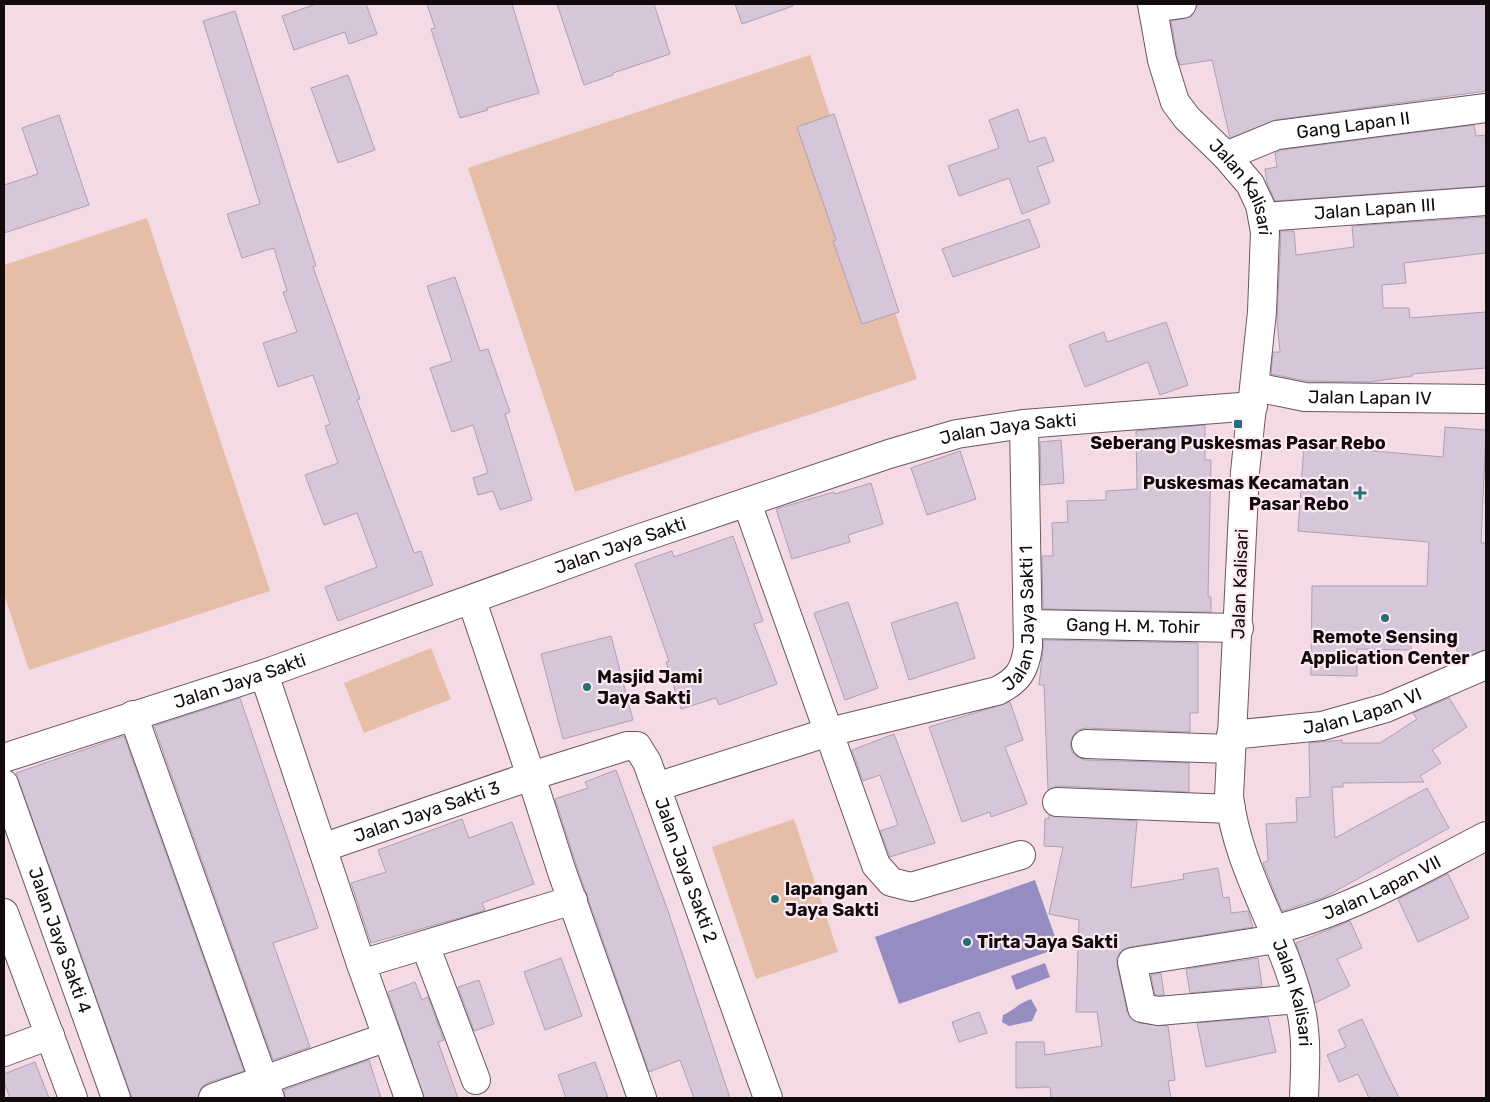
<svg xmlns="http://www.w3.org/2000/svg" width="1490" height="1102" viewBox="0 0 1490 1102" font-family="Rubik,sans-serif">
<rect width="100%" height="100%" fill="#f4dae5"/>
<g fill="#e6bda7">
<polygon points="810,55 917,379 575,492 468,168"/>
<polygon points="147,218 270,591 29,670 4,594 4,265"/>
<polygon points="431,648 451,699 364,733 344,683"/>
<polygon points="794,819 838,952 756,979 712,847"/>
</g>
<g fill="#958dc1">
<polygon points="1035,880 1059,948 899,1004 875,937"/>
<polygon points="1045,963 1050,977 1016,990 1011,976"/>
<path d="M1031 999 1037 1010 1032 1021 1009 1026 1002 1022 1003 1015C1014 1010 1019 1003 1031 999Z"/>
</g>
<g fill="#d6c6d9" stroke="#af9fb1">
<polygon points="316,4 366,4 377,34 349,44 345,32 294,50 282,16"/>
<polygon points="427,4 512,4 539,93 487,108 488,110 460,118 431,29 435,28"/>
<polygon points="557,4 654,4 670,54 613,73 613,75 584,85"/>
<polygon points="735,4 792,4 793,6 742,24"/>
<polygon points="1203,4 1486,4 1486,91 1275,120 1230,138 1212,60 1180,65 1177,56 1171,21 1191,17 1197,5"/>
<polygon points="235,11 316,266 313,267 360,399 357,400 414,553 421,551 433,585 338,621 325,587 377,567 357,513 324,525 305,475 338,463 325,426 330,424 313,375 278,387 263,343 297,332 283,292 287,291 274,248 242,258 227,214 260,204 203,21"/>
<polygon points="348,75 375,150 338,163 311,88"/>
<polygon points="1018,109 1029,142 1045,137 1054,161 1037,167 1050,203 1022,214 1009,178 959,196 948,166 999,148 989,120"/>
<polygon points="834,114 899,312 862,324 833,241 836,240 797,127"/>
<polygon points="59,115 89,205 4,233 4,185 38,174 22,128"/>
<polygon points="1474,125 1476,136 1486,135 1486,186 1275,201 1267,183 1265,169 1277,167 1275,153 1281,150"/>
<polygon points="1486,217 1486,253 1404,263 1406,283 1382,285 1383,308 1409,308 1410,318 1486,312 1486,368 1412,374 1412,376 1369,382 1307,381 1271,374 1273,352 1280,352 1277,319 1281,231 1294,231 1296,255 1354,247 1352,226"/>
<polygon points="1029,219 1040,247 953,277 942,249"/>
<polygon points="455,277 480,351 488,349 510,412 505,414 532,500 500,510 493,491 478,495 473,478 488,473 473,425 452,432 430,368 452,361 427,286"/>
<polygon points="1166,322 1188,385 1160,395 1148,362 1085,387 1069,345 1104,332 1107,342"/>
<polygon points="1205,425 1205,460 1211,460 1208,597 1211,597 1211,612 1043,609 1042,556 1053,556 1052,523 1068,522 1067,501 1106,500 1106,491 1137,489 1136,431"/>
<polygon points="1445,427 1486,430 1481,543 1486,543 1486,650 1464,657 1457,657 1457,636 1411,635 1411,650 1357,649 1357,676 1311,675 1312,586 1427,586 1429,542 1298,531 1304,445 1443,457"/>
<polygon points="1061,440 1064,483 1041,485 1040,442"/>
<polygon points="960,451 976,499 927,515 911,468"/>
<polygon points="871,483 883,524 848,535 850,542 792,559 776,509 834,492 835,494"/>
<polygon points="733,536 763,621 754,624 777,684 719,705 716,698 681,709 666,662 669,661 635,564 672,551 674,557"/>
<polygon points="848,602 878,688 845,700 814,613"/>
<polygon points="957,602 975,658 909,680 891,623"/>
<polygon points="611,636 633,720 563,739 541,654"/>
<polygon points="1044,640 1198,643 1198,713 1190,713 1190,732 1087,728 1078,730 1073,736 1070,743 1072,752 1078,757 1085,760 1189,763 1189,792 1058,786 1048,790 1044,685 1039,685"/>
<polygon points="240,698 318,928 273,943 310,1047 273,1060 154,726"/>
<polygon points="1449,698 1467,727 1432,750 1441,763 1420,776 1424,782 1343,783 1343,787 1332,787 1335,838 1427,788 1449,828 1325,897 1282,911 1263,863 1268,861 1266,824 1297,822 1296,798 1310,797 1309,743 1342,740 1342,743 1380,743 1417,719 1413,713"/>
<polygon points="1010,702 1023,740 1005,747 1027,804 991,817 990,812 962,822 929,727"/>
<polygon points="894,734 935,843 890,857 880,831 898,825 880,775 863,781 852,750"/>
<polygon points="124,736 244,1071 207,1083 201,1088 198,1098 132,1098 16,773"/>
<polygon points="616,770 668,911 730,1098 694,1098 680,1060 649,1072 577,867 555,799 588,788 585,782"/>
<polygon points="1049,815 1137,821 1131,888 1184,879 1183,874 1218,868 1223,898 1229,897 1231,913 1248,911 1253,927 1130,947 1122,950 1117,957 1117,965 1127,1011 1131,1019 1139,1023 1168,1026 1175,1080 1168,1081 1171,1098 1051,1098 1050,1087 1016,1088 1016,1042 1044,1042 1045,1055 1102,1046 1097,1012 1076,1012 1079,920 1049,914 1063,847 1044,846 1045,819 1049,818"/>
<polygon points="462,819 469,838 512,822 534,884 482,903 485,910 477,913 371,943 351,883 386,872 378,850"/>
<polygon points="1448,874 1469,918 1418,942 1398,899"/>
<polygon points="1350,921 1362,948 1337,959 1350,986 1315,1003 1296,943"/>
<polygon points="561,958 582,1016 545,1030 524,972"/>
<polygon points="1258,958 1262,986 1190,993 1186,969"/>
<polygon points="1161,973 1164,995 1155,995 1151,975"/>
<polygon points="479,980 494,1024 474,1031 458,987"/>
<polygon points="415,982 422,1000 428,997 444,1040 438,1042 458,1098 424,1098 388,992"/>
<polygon points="979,1012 987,1033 959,1042 952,1022"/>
<polygon points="1268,1017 1276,1052 1206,1067 1197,1023"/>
<polygon points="1362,1019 1384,1067 1399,1098 1369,1098 1358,1074 1339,1082 1327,1055 1346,1047 1338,1030"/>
<polygon points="369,1060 381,1098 285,1098 284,1090"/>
<polygon points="35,1062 49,1098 10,1098 4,1082 4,1074"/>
<polygon points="595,1062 608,1098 566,1098 558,1075"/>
</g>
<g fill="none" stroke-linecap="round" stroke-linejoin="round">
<g stroke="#6c5660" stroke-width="30">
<g id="minor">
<polyline points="1153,8 1182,4"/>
<path id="s1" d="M1226 156 1277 135 1486 108"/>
<path id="s2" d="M1264 217 1486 201"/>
<path id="s3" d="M1255 387 1305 397 1486 399"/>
<polyline points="747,503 876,865 891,882 911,887 1021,855"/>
<path id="s4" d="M472 601 531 776 627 746H637L647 762 768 1098"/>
<path id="s5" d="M1028 624 1239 628"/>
<polyline points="264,674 361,964 409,1098"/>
<polyline points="133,715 270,1098"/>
<path id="s6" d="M1231 735 1322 726 1386 708 1486 665"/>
<polyline points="1086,744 1230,749"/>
<path id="s7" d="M4 758 264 674 629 542 889 454 957 434 1024 424 1253 406"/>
<path id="s8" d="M4 784 116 1098"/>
<path id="s9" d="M656 787 829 732 997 691C1018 681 1025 670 1028 647L1024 424"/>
<polyline points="1057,802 1231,809"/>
<path id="s10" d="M322 848 531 776 562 872 642 1098"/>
<polyline points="4,913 73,1098"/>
<path id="s11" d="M1272 930C1347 913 1418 871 1486 836"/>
<polyline points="1276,939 1132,962 1142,1008 1158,1011 1298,999"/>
<polyline points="425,945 476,1080"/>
<polyline points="361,964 573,900"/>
<polyline points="4,1052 50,1035"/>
<polyline points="213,1098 387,1037"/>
</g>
</g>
<g stroke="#6c5660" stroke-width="30">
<g id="tertiary">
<path id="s12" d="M1152 4 1162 60 1175 102 1187 118 1226 156 1250 184 1260 205 1265 232 1262 312 1245 472 1229 796C1238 874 1287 939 1302 1015 1307 1042 1305 1071 1304 1098"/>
</g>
</g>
<use href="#minor" stroke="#fff" stroke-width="28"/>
<use href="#tertiary" stroke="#fff" stroke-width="28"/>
</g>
<g fill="#257076" stroke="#fee9f2" stroke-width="2">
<rect x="1233" y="419" width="10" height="10" rx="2.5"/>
<path d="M1357.5 485.5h5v5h5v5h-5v5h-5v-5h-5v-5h5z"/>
<circle cx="1385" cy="618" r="5"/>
<circle cx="587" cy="687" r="5"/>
<circle cx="775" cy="899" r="5"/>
<circle cx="967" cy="942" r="5"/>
</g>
<g text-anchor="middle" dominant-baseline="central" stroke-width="4.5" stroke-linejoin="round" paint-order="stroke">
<g font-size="18" fill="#120a0d" stroke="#fee9f2">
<text stroke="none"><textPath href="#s1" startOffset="132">Gang Lapan II</textPath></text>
<text stroke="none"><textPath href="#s12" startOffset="211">Jalan Kalisari</textPath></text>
<text stroke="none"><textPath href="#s2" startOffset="111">Jalan Lapan III</textPath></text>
<text stroke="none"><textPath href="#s3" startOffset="116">Jalan Lapan IV</textPath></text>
<text stroke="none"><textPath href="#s7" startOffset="1058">Jalan Jaya Sakti</textPath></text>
<text stroke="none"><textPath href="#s7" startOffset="652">Jalan Jaya Sakti</textPath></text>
<text transform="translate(1240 584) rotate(-88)">Jalan Kalisari</text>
<text stroke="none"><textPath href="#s9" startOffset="438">Jalan Jaya Sakti 1</textPath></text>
<text stroke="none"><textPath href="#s5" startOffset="105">Gang H. M. Tohir</textPath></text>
<text stroke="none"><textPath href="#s7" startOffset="248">Jalan Jaya Sakti</textPath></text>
<text stroke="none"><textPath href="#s6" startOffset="134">Jalan Lapan VI</textPath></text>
<text stroke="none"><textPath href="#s10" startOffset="111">Jalan Jaya Sakti 3</textPath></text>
<text stroke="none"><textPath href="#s4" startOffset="429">Jalan Jaya Sakti 2</textPath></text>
<text stroke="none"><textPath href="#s11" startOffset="118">Jalan Lapan VII</textPath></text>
<text stroke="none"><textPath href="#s8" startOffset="166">Jalan Jaya Sakti 4</textPath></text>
<text stroke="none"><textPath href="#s12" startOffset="1036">Jalan Kalisari</textPath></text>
</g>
<g font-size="18" font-weight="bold" fill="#120a0d" stroke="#fee9f2" text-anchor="start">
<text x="1238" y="443" text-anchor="middle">Seberang Puskesmas Pasar Rebo</text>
<text x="1349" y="483" text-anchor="end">Puskesmas Kecamatan<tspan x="1349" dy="21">Pasar Rebo</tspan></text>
<text x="1385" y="637" text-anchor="middle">Remote Sensing<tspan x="1385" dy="21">Application Center</tspan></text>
<text x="597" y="677">Masjid Jami<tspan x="597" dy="21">Jaya Sakti</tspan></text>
<text x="785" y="889">lapangan<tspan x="785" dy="21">Jaya Sakti</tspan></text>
<text x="977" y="942">Tirta Jaya Sakti</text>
</g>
</g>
<rect width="1490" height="1102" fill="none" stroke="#120a0d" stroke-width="10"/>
</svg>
